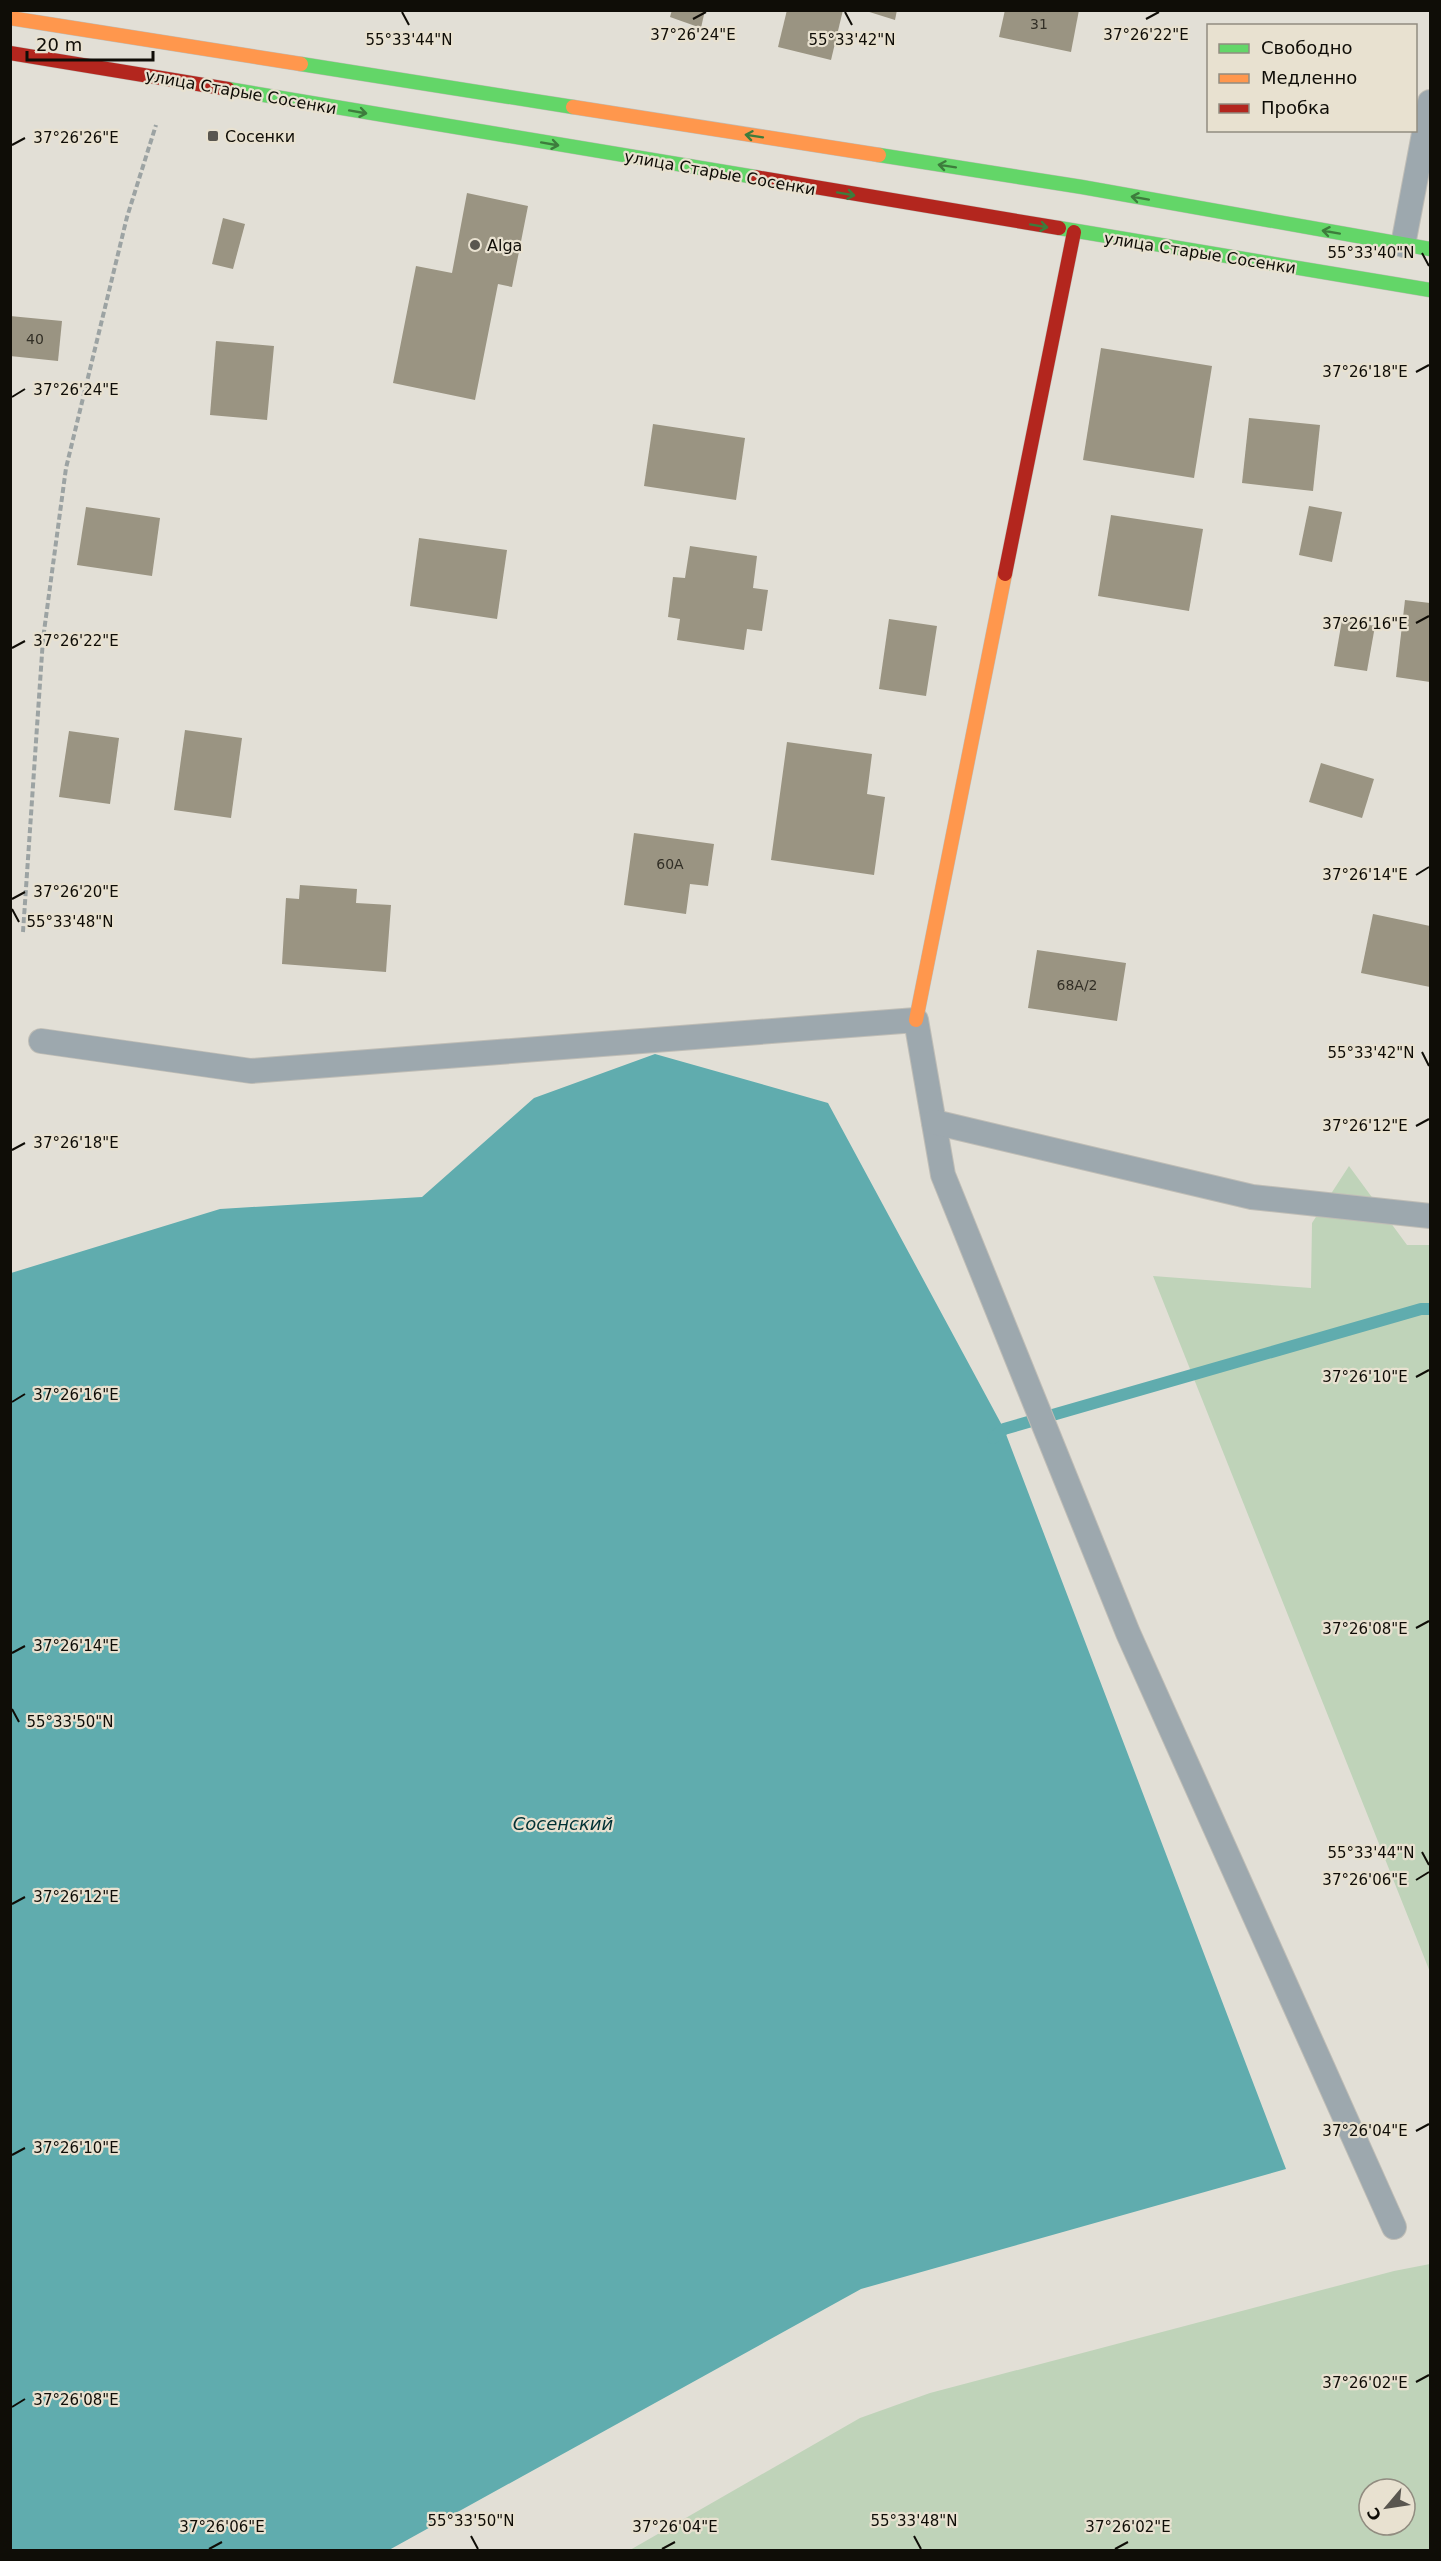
<svg xmlns="http://www.w3.org/2000/svg" width="1441" height="2561" viewBox="0 0 1441 2561" font-family="'DejaVu Sans',sans-serif">
<rect width="100%" height="100%" fill="#e2dfd6"/>
<g fill="#bfd3b9" fill-rule="evenodd">
<polygon points="1349,1166 1407,1245 1430,1245 1430,1972 1153,1276 1311,1288 1312,1223"/>
<path d="M1430 2264V2550H630L860 2418 930 2393 1394 2271ZM1369 2489H1405V2525H1369Z"/>
</g>
<polygon fill="#60acae" points="655,1054 828,1103 1004,1429 1286,2169 861,2289 389,2550 11,2550 11,1273 220,1209 422,1197 534,1098"/>
<g fill="none" stroke-linecap="round" stroke-linejoin="round">
<polyline stroke="#60acae" stroke-width="12" points="993,1438 1004,1429 1421,1309 1430,1309"/>
</g>
<g fill="#9a9482">
<polygon points="672,10 705,10 701,28 670,17"/>
<polygon points="787,10 843,10 831,60 778,47"/>
<polygon points="863,10 897,10 895,20"/>
<polygon points="1005,10 1079,10 1071,52 999,37"/>
<polygon points="467,193 528,206 512,287 498,284 475,400 393,383 416,266 452,273"/>
<polygon points="223,218 245,224 233,269 212,264"/>
<polygon points="10,316 62,321 58,361 10,356"/>
<polygon points="216,341 274,346 267,420 210,415"/>
<polygon points="1101,348 1212,366 1194,478 1083,460"/>
<polygon points="1249,418 1320,425 1313,491 1242,483"/>
<polygon points="653,424 745,438 736,500 644,486"/>
<polygon points="1309,506 1342,512 1332,562 1299,555"/>
<polygon points="86,507 160,518 152,576 77,565"/>
<polygon points="1111,515 1203,529 1189,611 1098,596"/>
<polygon points="419,538 507,550 497,619 410,606"/>
<polygon points="690,546 757,556 753,588 768,590 762,631 747,629 744,650 677,640 680,619 668,617 673,577 685,578"/>
<polygon points="1405,600 1430,603 1430,682 1396,677"/>
<polygon points="889,619 937,626 926,696 879,689"/>
<polygon points="1342,620 1375,626 1367,671 1334,666"/>
<polygon points="185,730 242,738 231,818 174,810"/>
<polygon points="69,731 119,738 110,804 59,797"/>
<polygon points="787,742 872,754 867,794 885,797 874,875 771,860"/>
<polygon points="1321,763 1374,779 1362,818 1309,802"/>
<polygon points="634,833 714,844 708,886 690,884 686,914 624,905"/>
<polygon points="300,885 357,889 356,903 391,905 386,972 282,964 286,898 299,899"/>
<polygon points="1373,914 1430,926 1430,987 1361,973"/>
<polygon points="1037,950 1126,963 1117,1021 1028,1008"/>
</g>
<g fill="none" stroke-linecap="round" stroke-linejoin="round">
<g stroke="#bfbdb6" stroke-width="26">
<g id="lane">
<polyline points="1403,245 1430,102"/>
<polyline points="41,1041 251,1071 916,1020 943,1175 1128,1633 1394,2227"/>
<polyline points="934,1122 1252,1197 1430,1216"/>
</g>
</g>
<g stroke="#bfbdb6" stroke-width="15">
<g id="fast">
<polyline points="301,64 573,107"/>
<polyline points="228,89 755,177"/>
<polyline points="879,155 1082,187 1430,249"/>
<polyline points="1059,228 1430,290"/>
</g>
</g>
<g stroke="#bfbdb6" stroke-width="15">
<g id="slow">
<polyline points="10,18 301,64"/>
<polyline points="573,107 879,155"/>
<polyline points="916,1020 1005,574"/>
</g>
</g>
<g stroke="#bfbdb6" stroke-width="15">
<g id="jam">
<polyline points="10,53 228,89"/>
<polyline points="755,177 1059,228"/>
<polyline points="1005,574 1074,232"/>
</g>
</g>
<polyline stroke="#9ca3a3" stroke-width="4" stroke-dasharray="6 3" stroke-linecap="butt" points="23,932 43,639 66,468 127,217 156,125"/>
<use href="#lane" stroke="#9da8ae" stroke-width="24"/>
<use href="#fast" stroke="#63d668" stroke-width="14"/>
<use href="#slow" stroke="#ff974d" stroke-width="14"/>
<use href="#jam" stroke="#b3261e" stroke-width="14"/>
</g>
<defs><path id="oneway-shaft" d="M-6 0H5M1.5-3L5.5 0L1.5 3" fill="none" stroke-width="1.6" stroke-linecap="round" stroke-linejoin="round" transform="scale(1.5)"/></defs>
<g stroke="#3d7c3c">
<use href="#oneway-shaft" transform="translate(358 112) rotate(10)"/>
<use href="#oneway-shaft" transform="translate(754 136) rotate(-171)"/>
<use href="#oneway-shaft" transform="translate(550 144) rotate(10)"/>
<use href="#oneway-shaft" transform="translate(947 166) rotate(-171)"/>
<use href="#oneway-shaft" transform="translate(846 194) rotate(10)"/>
<use href="#oneway-shaft" transform="translate(1140 198) rotate(-170)"/>
<use href="#oneway-shaft" transform="translate(1039 226) rotate(10)"/>
<use href="#oneway-shaft" transform="translate(1331 232) rotate(-170)"/>
</g>
<path fill="none" stroke="#0f0d07" stroke-width="2" d="M402 12 409 25M845 12 852 25M693 19 706 12M1146 19 1159 12M12 145 25 138M1422 253 1429 266M1416 372 1429 365M12 397 25 389M1416 623 1429 616M12 648 25 641M1416 875 1429 867M12 899 25 892M12 909 19 922M1422 1052 1429 1066M1416 1126 1429 1119M12 1150 25 1143M1416 1377 1429 1370M12 1402 25 1394M1416 1628 1429 1621M12 1653 25 1646M12 1709 19 1722M1422 1852 1429 1865M1416 1880 1429 1872M12 1904 25 1897M1416 2131 1429 2124M12 2155 25 2148M1416 2382 1429 2375M12 2407 25 2399M471 2536 478 2549M914 2536 921 2549M209 2549 222 2542M662 2549 675 2542M1115 2549 1128 2542"/>
<g fill="#59564f" stroke="#e8e1d0" stroke-width="2">
<rect x="207" y="130" width="12" height="12" rx="3"/>
<circle cx="475" cy="245" r="6"/>
</g>
<g text-anchor="middle" dominant-baseline="central" stroke-width="4.5" stroke-linejoin="round" paint-order="stroke">
<g font-size="14" fill="#322f26">
<text x="1039" y="24">31</text>
<text x="35" y="339">40</text>
<text x="670" y="864">60А</text>
<text x="1077" y="985">68А/2</text>
</g>
<g font-size="16" fill="#0f0d07" stroke="#e8e1d0">
<text transform="translate(241 92) rotate(10)">улица Старые Сосенки</text>
<text transform="translate(720 173) rotate(10)">улица Старые Сосенки</text>
<text transform="translate(1200 253) rotate(9)">улица Старые Сосенки</text>
</g>
<g font-size="16" fill="#0f0d07" stroke="#e8e1d0" text-anchor="start">
<text x="225" y="136">Сосенки</text>
<text x="487" y="245">Alga</text>
</g>
<g font-size="18" font-style="italic" fill="#003134" stroke="#e8e1d0">
<text x="563" y="1823">Сосенский</text>
</g>
</g>
<g font-size="15" text-anchor="middle" fill="#0f0d07" stroke="#e8e1d0" stroke-width="4.5" stroke-linejoin="round" paint-order="stroke">
<text x="693" y="40">37°26'24"E</text>
<text x="1146" y="40">37°26'22"E</text>
<text x="409" y="45">55°33'44"N</text>
<text x="852" y="45">55°33'42"N</text>
<text x="76" y="143">37°26'26"E</text>
<text x="1371" y="258">55°33'40"N</text>
<text x="1365" y="377">37°26'18"E</text>
<text x="76" y="395">37°26'24"E</text>
<text x="1365" y="629">37°26'16"E</text>
<text x="76" y="646">37°26'22"E</text>
<text x="1365" y="880">37°26'14"E</text>
<text x="76" y="897">37°26'20"E</text>
<text x="70" y="927">55°33'48"N</text>
<text x="1371" y="1058">55°33'42"N</text>
<text x="1365" y="1131">37°26'12"E</text>
<text x="76" y="1148">37°26'18"E</text>
<text x="1365" y="1382">37°26'10"E</text>
<text x="76" y="1400">37°26'16"E</text>
<text x="1365" y="1634">37°26'08"E</text>
<text x="76" y="1651">37°26'14"E</text>
<text x="70" y="1727">55°33'50"N</text>
<text x="1371" y="1858">55°33'44"N</text>
<text x="1365" y="1885">37°26'06"E</text>
<text x="76" y="1902">37°26'12"E</text>
<text x="1365" y="2136">37°26'04"E</text>
<text x="76" y="2153">37°26'10"E</text>
<text x="1365" y="2388">37°26'02"E</text>
<text x="76" y="2405">37°26'08"E</text>
<text x="471" y="2526">55°33'50"N</text>
<text x="914" y="2526">55°33'48"N</text>
<text x="222" y="2532">37°26'06"E</text>
<text x="675" y="2532">37°26'04"E</text>
<text x="1128" y="2532">37°26'02"E</text>
</g>
<rect width="1441" height="2561" fill="none" stroke="#0f0d07" stroke-width="24"/>
<rect x="1207" y="24" width="210" height="108" fill="#e8e1d0" stroke="#918c80" stroke-width="1.5"/>
<rect x="1219" y="44" width="30" height="9" fill="#63d668" stroke="#918c80" stroke-width="1.5"/>
<text x="1261" y="54" font-size="18" fill="#0f0d07">Свободно</text>
<rect x="1219" y="74" width="30" height="9" fill="#ff974d" stroke="#918c80" stroke-width="1.5"/>
<text x="1261" y="84" font-size="18" fill="#0f0d07">Медленно</text>
<rect x="1219" y="104" width="30" height="9" fill="#b3261e" stroke="#918c80" stroke-width="1.5"/>
<text x="1261" y="114" font-size="18" fill="#0f0d07">Пробка</text>
<g transform="translate(1387 2507) rotate(241)"><circle r="28" fill="#e8e1d0" stroke="#918c80" stroke-width="1.5"/>
<path d="M0-4.5L10 22L0 15L-10 22Z" fill="#59564f"/>
<text y="-9" font-size="16" font-weight="bold" text-anchor="middle" fill="#0f0d07">С</text>
</g>
<path d="M27 51v9h126v-9" fill="none" stroke="#0f0d07" stroke-width="3"/>
<text x="36" y="51" font-size="18" fill="#0f0d07" stroke="#e8e1d0" stroke-width="4.5" paint-order="stroke">20 m</text>
</svg>
